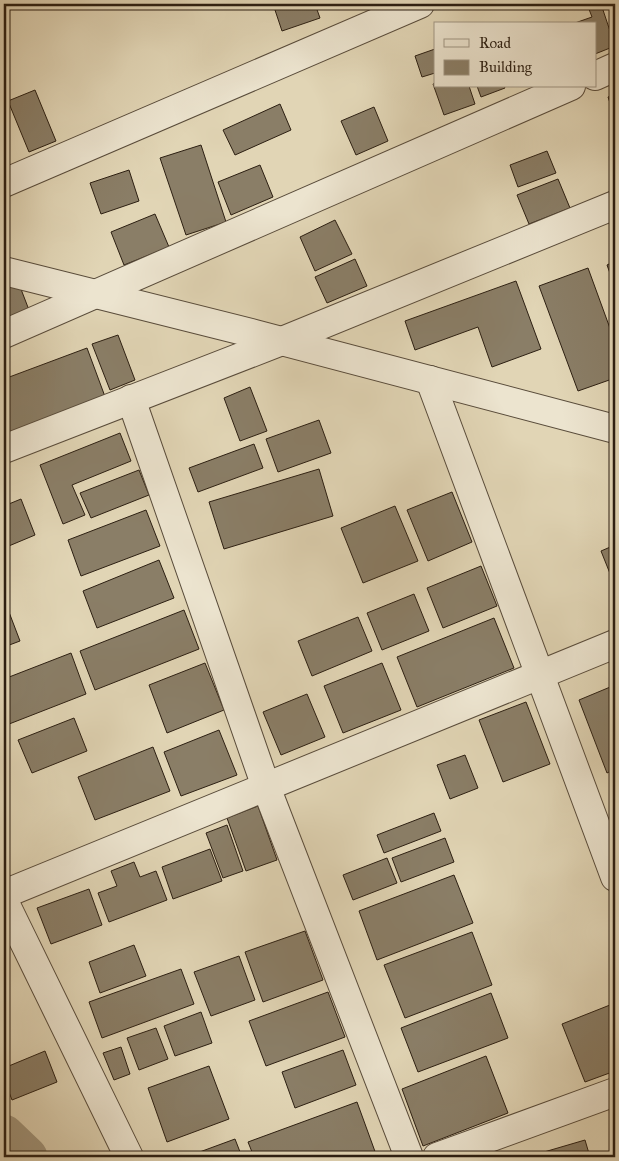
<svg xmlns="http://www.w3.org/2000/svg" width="619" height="1161" viewBox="0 0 619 1161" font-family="'IM FELL Great Primer',serif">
<rect width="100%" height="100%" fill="#e1d5b5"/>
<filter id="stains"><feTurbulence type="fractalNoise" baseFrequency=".004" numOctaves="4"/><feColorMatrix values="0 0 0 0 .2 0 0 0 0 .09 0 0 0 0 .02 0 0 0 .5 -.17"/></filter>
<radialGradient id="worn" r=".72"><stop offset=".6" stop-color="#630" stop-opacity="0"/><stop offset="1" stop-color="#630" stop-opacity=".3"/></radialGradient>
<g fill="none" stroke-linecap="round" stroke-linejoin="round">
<polyline stroke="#a3977e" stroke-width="41" points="4,1135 27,1157"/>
</g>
<g fill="#8a7e67" stroke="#2c1f12">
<polygon points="273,4 315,4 320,18 282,31"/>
<polygon points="587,4 601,4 615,46 595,54 595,24 572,24 592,17"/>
<polygon points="435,49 435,73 422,77 415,56"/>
<polygon points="435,83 435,86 469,86 475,104 444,115 433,84"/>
<polygon points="477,86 504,86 505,88 481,97"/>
<polygon points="35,90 56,141 29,152 8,101"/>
<polygon points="615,94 615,118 608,97"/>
<polygon points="280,104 291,130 235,155 223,130"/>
<polygon points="374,107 388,141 356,155 341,121"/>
<polygon points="201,145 226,222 186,235 160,158"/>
<polygon points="547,151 556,173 518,187 510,165"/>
<polygon points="260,165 273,197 231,215 218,182"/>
<polygon points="129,170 139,201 101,214 90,183"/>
<polygon points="558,179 570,208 529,224 517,195"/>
<polygon points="155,214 169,247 124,265 111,232"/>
<polygon points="335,220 352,254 315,271 300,237"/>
<polygon points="355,259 367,286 327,303 315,277"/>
<polygon points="615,261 615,287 607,265"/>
<polygon points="588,268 615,342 615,378 578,391 539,286"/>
<polygon points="516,281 541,349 492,367 478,327 415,350 405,321"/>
<polygon points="19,284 29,310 4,320 4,290"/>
<polygon points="118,335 135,380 110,390 92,344"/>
<polygon points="87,348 107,402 4,440 4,379"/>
<polygon points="250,387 267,431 240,441 224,398"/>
<polygon points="319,420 331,453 278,472 266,439"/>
<polygon points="120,433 131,461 72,485 85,515 63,524 40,465"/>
<polygon points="254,444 263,468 198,492 189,468"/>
<polygon points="319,469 333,516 224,549 209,502"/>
<polygon points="139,470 149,495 91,518 80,493"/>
<polygon points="452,492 472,542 428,561 407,510"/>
<polygon points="21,499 35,535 4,548 4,506"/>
<polygon points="395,506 418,561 363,583 341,528"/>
<polygon points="146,510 160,546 81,576 68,540"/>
<polygon points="615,545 615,586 601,551"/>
<polygon points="159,560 174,598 97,628 83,591"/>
<polygon points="481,566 497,606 443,628 427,588"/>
<polygon points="414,594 429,631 382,650 367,613"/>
<polygon points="4,599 20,641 4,647"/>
<polygon points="184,610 199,649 95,690 80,651"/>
<polygon points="358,617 372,651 312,676 298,641"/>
<polygon points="494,618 514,668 417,707 397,657"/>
<polygon points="71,653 86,694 4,726 4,679"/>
<polygon points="205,663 224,710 167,733 149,685"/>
<polygon points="382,663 401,710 343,733 324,686"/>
<polygon points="615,685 615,769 607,773 579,700"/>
<polygon points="307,694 325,737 281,755 263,712"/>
<polygon points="526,702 550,764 503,782 479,720"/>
<polygon points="74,718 87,751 32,773 18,740"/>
<polygon points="219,730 237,775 181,796 164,752"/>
<polygon points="153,747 170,791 95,820 78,777"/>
<polygon points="465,755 478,788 450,799 437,765"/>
<polygon points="258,806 277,860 246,871 227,818"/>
<polygon points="434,813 441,831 384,853 377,835"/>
<polygon points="227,825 243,871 223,878 206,833"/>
<polygon points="445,838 454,862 401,882 392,858"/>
<polygon points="210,849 222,881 173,899 162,867"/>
<polygon points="387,858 397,883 353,900 343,875"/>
<polygon points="134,862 140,877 156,871 167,900 109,922 98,893 117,886 111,871"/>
<polygon points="454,875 473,923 377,960 359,911"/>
<polygon points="89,889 102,925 51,944 37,908"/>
<polygon points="305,931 323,980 263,1002 245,952"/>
<polygon points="472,932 492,985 405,1018 384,965"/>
<polygon points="134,945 146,976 100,993 89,962"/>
<polygon points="239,956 255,1000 211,1016 194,972"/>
<polygon points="181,969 194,1004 102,1038 89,1002"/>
<polygon points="328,992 345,1037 266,1066 249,1021"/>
<polygon points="491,993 508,1038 418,1072 401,1028"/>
<polygon points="615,1003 615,1071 585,1082 562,1024"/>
<polygon points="201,1012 212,1043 175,1056 164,1026"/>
<polygon points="156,1028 168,1059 139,1070 127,1038"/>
<polygon points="121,1047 130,1074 114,1080 103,1053"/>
<polygon points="343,1050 356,1085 295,1108 282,1072"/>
<polygon points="45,1051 57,1082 12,1100 4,1079 4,1068"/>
<polygon points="486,1056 508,1113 423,1146 402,1089"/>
<polygon points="209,1066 229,1119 167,1142 148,1088"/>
<polygon points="357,1102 377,1157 254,1157 248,1142"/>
<polygon points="235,1139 242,1157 186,1157"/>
<polygon points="585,1140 590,1157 527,1157"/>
</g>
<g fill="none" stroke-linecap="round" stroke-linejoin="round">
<g stroke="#594c3b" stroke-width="30">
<g id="minor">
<polyline points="595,76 615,67"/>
<polyline points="4,183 420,4"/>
<polyline points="4,271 255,334 615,429"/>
<polyline points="4,334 571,86"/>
<polyline points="430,380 615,877"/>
<polyline points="131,399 266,787 409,1157"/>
<polyline points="4,449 282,341 615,205"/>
<polyline points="4,894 615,644"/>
<polyline points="4,901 129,1157"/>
<polyline points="437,1157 615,1092"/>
</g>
</g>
<use href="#minor" stroke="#ece4cf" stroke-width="28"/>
</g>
<rect width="619" height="1161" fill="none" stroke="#e1d5b5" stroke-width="20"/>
<rect x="5" y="5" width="609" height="1151" fill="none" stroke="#2c1f12" stroke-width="2.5"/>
<rect x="10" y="10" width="599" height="1141" fill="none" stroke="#2c1f12"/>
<rect x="434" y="22" width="162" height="65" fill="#ece4cf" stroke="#9f9583"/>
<rect x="444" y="39" width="25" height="8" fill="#ece4cf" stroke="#9f9583"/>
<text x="479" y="48" font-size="15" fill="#2c1f12">Road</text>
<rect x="444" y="60" width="25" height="15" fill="#8a7e67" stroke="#9f9583"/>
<text x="479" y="72" font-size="15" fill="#2c1f12">Building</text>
<rect width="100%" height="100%" filter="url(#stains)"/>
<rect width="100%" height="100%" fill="url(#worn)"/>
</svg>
